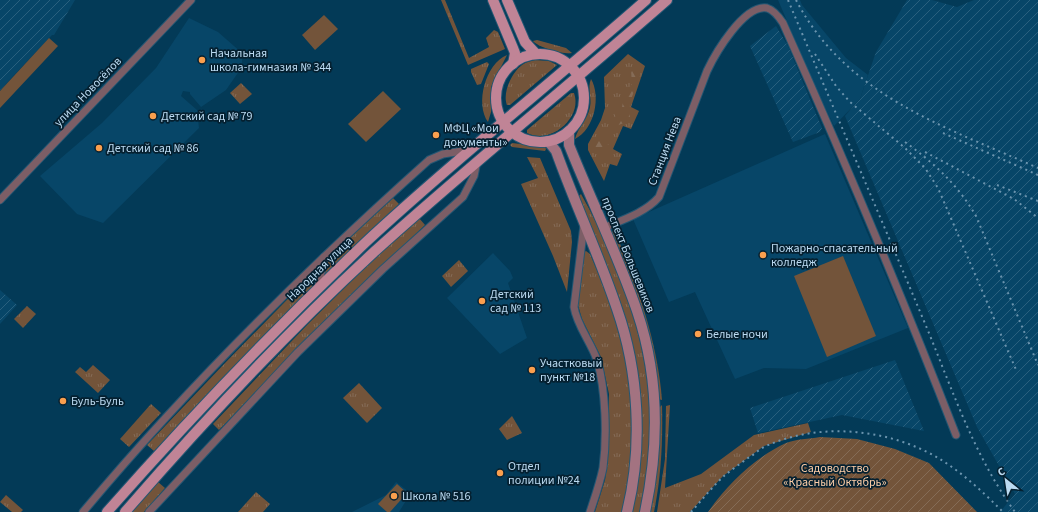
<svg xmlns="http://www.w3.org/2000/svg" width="1038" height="512" viewBox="0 0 1038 512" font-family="'Source Sans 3',sans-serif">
<defs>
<pattern id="industrial-furrows" width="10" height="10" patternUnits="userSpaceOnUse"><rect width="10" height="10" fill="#074668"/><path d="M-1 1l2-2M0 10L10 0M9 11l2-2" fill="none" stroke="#29607e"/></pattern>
<pattern id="grass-tufts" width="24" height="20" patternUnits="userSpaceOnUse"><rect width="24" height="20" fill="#73543a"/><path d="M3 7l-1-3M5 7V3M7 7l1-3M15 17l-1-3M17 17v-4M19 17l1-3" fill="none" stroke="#856c57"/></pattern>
<pattern id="forest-firs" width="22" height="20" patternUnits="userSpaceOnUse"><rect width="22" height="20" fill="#73543a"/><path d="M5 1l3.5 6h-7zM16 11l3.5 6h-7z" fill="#856c57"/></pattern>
<pattern id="garden-furrows" width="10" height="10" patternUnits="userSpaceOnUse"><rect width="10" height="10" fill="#73543a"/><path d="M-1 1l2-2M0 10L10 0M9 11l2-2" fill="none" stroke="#856c57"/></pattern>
</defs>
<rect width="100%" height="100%" fill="#033a57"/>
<g fill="#074668">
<polygon points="778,0 800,0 802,5 846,58 868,75 860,99 834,126 819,95"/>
<polygon points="189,18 218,32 242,53 242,67 226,90 201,107 190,94 190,92 183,91 181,96 197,110 199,128 103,223 77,214 40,176 102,123 156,68"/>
<polygon points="825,134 908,328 806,369 764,368 735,379 695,292 669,302 633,219"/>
<polygon points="493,253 510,271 513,278 508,283 527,338 500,354 447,298"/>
<polygon points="396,482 409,492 405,498 407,499 399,512 352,512 386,495"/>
</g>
<g fill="url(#industrial-furrows)">
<polygon points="0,0 75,0 54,35 52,35 0,90"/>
<polygon points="907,0 932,0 957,7 974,0 1038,0 1038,512 1000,512 1015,494 977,427 845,116 860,99 876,52"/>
<polygon points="776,26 788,46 822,128 820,132 793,142 750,46"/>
<polygon points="0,290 17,305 0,324"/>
<polygon points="895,360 924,431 842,415 758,433 750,408"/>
</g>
<g fill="url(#grass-tufts)">
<polygon points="441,0 445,0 469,58 489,47 486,38 494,30 498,32 505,49 468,65"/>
<path d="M537 40 566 48 572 53C565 55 537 47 533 41Z"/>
<polygon points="628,54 645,66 631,107 639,111 631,129 623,126 613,149 622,154 617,166 610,164 604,181 588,150 588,144 601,120 605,108 604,77"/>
<path d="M507 55 491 87V112L488 122C475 104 485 64 507 55Z"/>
<path d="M535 60 549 61 557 65 510 105H507C502 93 512 72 522 65 526 62 531 61 535 60Z"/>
<polygon points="487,62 489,64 481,84 477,85 471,72 471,69"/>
<path d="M591 79C601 96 595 129 575 139 578 127 588 119 590 107 592 98 587 88 591 79Z"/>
<polygon points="241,83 252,94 240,104 230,93"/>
<path d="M571 93H574C583 118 550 145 527 133V130Z"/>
<polygon points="512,143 545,147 546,149 545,151 512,147 510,145"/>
<polygon points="527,157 540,158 571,231 572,242 567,292 553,256 521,184 538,178"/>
<path d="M581 194C615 254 645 332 649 400 651 438 647 475 641 512H631L640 403 598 249 579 196Z"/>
<polygon points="393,198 399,204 323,276 329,257"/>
<polygon points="419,218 425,225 315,330 219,430 213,424 308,324 378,255"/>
<path d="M614 229C637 285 657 339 662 400L658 399 611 234Z"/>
<polygon points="586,251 590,254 607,294 623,344 631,396 631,469 622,512 595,512 605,480 608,459 609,394 601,357 582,319 578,305 584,252"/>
<polygon points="459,260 468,271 451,287 442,276"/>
<polygon points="318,268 313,286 154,451 147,445 225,363"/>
<polygon points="27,306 36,314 23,328 14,319"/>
<polygon points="93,365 110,380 98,393 75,372 80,367 86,372"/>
<polygon points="359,383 382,408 367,423 343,398"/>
<polygon points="151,404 161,413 129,447 120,439"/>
<path d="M662 405C663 442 661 477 654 512H650L659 408Z"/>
<polygon points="670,405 665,488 701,474 754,435 808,423 811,432 764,446 723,476 690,512 657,512 665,459 666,406"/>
<polygon points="512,416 522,433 507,440 499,429"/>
<polygon points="158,482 165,488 144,512 131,512"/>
<polygon points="256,492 270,504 263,512 238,512"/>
<polygon points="6,495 23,510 21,512 12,512 0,502"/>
</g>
<g fill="url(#forest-firs)">
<path d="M631 70H637L640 73C639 84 632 93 630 104 629 110 631 115 629 121L616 126 614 124 616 118 613 110 622 107 625 93 632 84Z"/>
<polygon points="605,127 608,132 605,135 605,142 611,147 605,151 594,152 592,143"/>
</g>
<path fill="url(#garden-furrows)" d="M820 437 857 439 895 449 929 463 977 512H708C728 484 754 458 786 443 796 439 809 439 820 437Z"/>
<g fill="#73543a">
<polygon points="324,15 338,29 315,50 302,35"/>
<polygon points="49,38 58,46 0,108 0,91"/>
<polygon points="383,91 401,109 366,142 348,124"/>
<polygon points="843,256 876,336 827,357 794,276"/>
<polygon points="397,484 407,493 390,512 387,512 378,504"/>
</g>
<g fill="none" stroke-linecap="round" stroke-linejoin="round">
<g stroke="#245773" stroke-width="9">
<g id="street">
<polyline points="0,200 191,0"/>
<path d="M584 225 574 307C577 326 591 342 597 360 606 390 607 437 603 468 600 483 595 497 590 512"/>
<path d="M603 228C622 220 645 213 659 197L707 71C715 54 744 4 767 8 774 10 779 17 783 23 844 159 902 296 956 435"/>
<polyline points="318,289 324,257"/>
<path d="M83 512C188 386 307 269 429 160L443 154 469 150"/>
<polyline points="149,512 298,352 383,269 463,197 474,176 477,161"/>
</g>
</g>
<g stroke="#245773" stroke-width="12">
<g id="secondary">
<path d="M569 131V145C591 200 618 255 637 311 659 376 659 446 645 512"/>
<path d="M548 141 556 151C575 204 599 255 617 309 639 372 643 447 627 512"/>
</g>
</g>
<g stroke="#245773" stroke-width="12">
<g id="primary">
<polyline points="493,0 513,48 515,53 513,64"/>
<polyline points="507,0 525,42 536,54"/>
<circle cx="540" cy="98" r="44"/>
<path d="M107 512C189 419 276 328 366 242 456 158 553 82 646 0"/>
<path d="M125 512C203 422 286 333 374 252 470 165 570 85 667 0"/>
</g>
</g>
<use href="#street" stroke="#7c5e66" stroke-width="7"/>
<use href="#secondary" stroke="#a37381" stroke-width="10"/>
<use href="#primary" stroke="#c08496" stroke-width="10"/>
<g stroke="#6b94ae" stroke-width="2" stroke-dasharray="2 4" stroke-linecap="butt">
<path d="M788 0C832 105 877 209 921 314 950 382 971 451 1015 512"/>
<path d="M796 0C846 96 946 127 1038 168"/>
<polyline points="815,54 836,86 850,102 905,148 925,168 938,188 1017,372"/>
<polyline points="943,133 1038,175"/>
<path d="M905 142C934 163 958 185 976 216L1038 365"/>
<polyline points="925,152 1014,199 1038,218"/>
<polyline points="997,185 1038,201"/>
<path d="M691 512C702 500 712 487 724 476 731 470 740 464 748 458 754 455 759 449 766 446 821 421 893 429 943 461 965 475 985 494 1003 512"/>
</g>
</g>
<g fill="#fa9f4e" stroke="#052030" stroke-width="1.5">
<circle cx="202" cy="60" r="4"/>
<circle cx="153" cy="116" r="4"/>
<circle cx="436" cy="135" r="4"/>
<circle cx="99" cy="148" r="4"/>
<circle cx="763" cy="255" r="4"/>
<circle cx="482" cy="301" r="4"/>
<circle cx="698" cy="334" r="4"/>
<circle cx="532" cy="370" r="4"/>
<circle cx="63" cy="401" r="4"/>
<circle cx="500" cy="473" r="4"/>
<circle cx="394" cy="496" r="4"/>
</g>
<g text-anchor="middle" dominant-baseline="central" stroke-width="3.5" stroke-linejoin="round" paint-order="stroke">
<g font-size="12" fill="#bbdaf1" stroke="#052030" text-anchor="start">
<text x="210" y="53">Начальная<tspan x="210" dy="14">школа-гимназия № 344</tspan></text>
<text x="161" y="116">Детский сад № 79</text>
<text x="444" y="128">МФЦ «Мои<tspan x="444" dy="14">документы»</tspan></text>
<text x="107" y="148">Детский сад № 86</text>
<text x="771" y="248">Пожарно-спасательный<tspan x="771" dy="14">колледж</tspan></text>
<text x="490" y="294">Детский<tspan x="490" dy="14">сад № 113</tspan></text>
<text x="706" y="334">Белые ночи</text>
<text x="540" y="363">Участковый<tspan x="540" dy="14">пункт №18</tspan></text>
<text x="71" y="401">Буль-Буль</text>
<text x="508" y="466">Отдел<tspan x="508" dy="14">полиции №24</tspan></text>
<text x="402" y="496">Школа № 516</text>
</g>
<g font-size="12" fill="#bbdaf1" stroke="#052030">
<text transform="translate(88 92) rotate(-46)">улица Новосёлов</text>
<text transform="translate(665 151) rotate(-69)">Станция Нева</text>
<text transform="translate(628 255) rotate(68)">проспект Большевиков</text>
<text transform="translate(320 269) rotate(-44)">Народная улица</text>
</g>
<g font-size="12" fill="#fccda7" stroke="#052030">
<text x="835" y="468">Садоводство<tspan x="835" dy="14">«Красный Октябрь»</tspan></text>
</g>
</g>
<g transform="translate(1006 480) rotate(330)" stroke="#052030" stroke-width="3" paint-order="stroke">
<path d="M0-3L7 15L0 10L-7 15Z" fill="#bbdaf1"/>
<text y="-6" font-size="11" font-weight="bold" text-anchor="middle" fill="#bbdaf1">С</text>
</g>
</svg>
